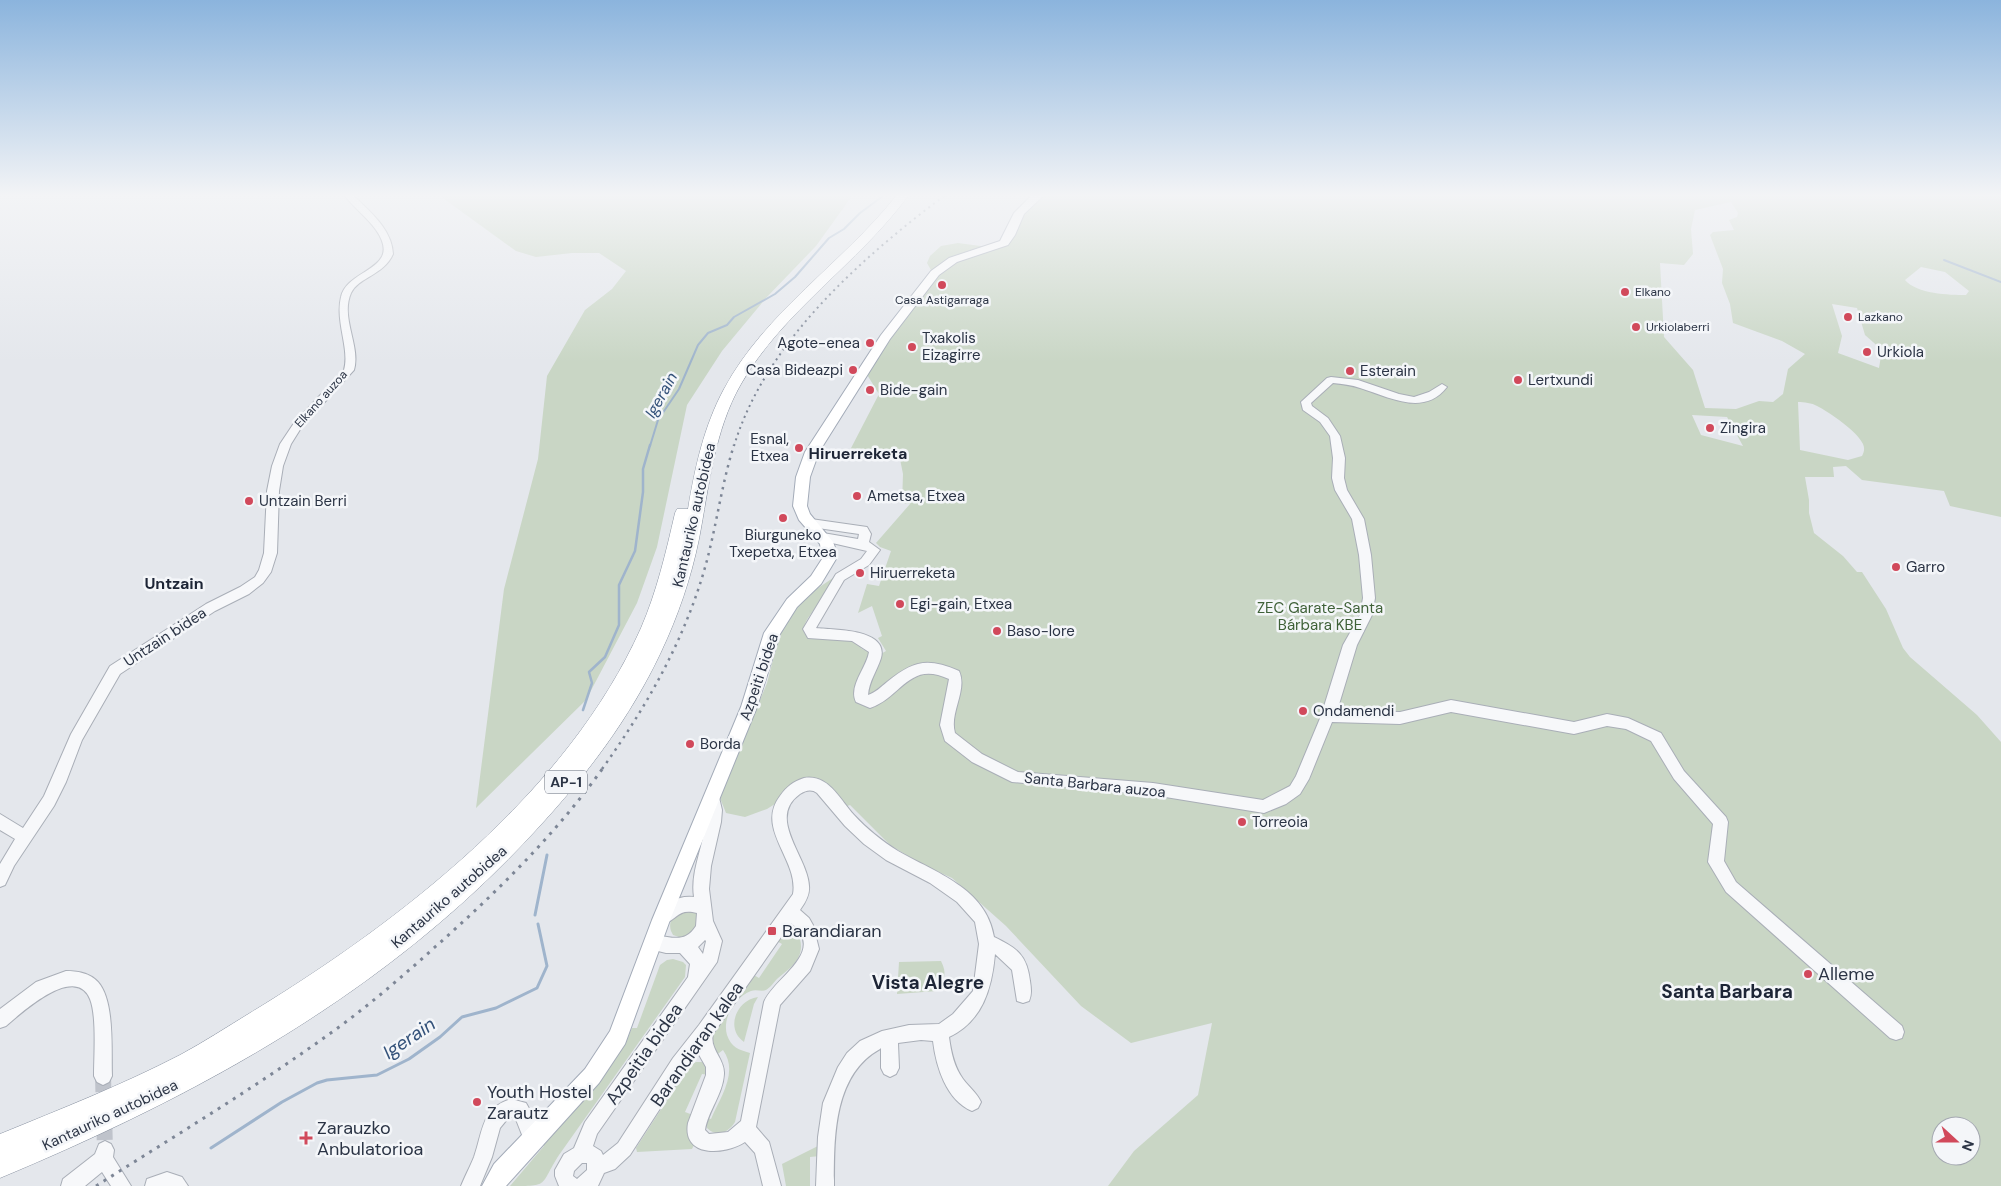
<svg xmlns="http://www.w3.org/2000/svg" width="2001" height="1186" viewBox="0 0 2001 1186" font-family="'DM Sans',sans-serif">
<rect width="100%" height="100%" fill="#e4e7ec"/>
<g fill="#c9d6c5" fill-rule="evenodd">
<polygon points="440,196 852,196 816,246 766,298 722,351 687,405 657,547 637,603 586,700 476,808 504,589 538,459 547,376 585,310 612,289 626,271 599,253 572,253 536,257 516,251"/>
<path d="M1040 196H2001V517L1950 506 1944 491 1862 480 1846 466 1833 467 1834 477H1805L1809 500V513L1814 533 1843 556 1857 572H1862L1886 609 1903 648 1910 657 1977 715 2001 742V1186H1108L1134 1151 1198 1095 1212 1023 1131 1043 1081 1006 1006 926 952 878 923 865 890 845 850 805 842 808 823 785 778 802 767 809 745 817 726 813 720 798 767 683 781 629 798 605 809 594 839 574 808 618C805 623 802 629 806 634L841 638 858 643 862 649 879 655 886 651 878 638 882 636 872 606 858 613 867 584 879 586 891 551 880 547 876 543 910 504 902 503 903 474 899 454 849 452 879 394 866 373 885 344 936 279 927 263 930 256 941 246 958 243 988 247 1004 245C1014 227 1024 208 1040 196ZM1731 202 1738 213 1737 217 1729 220 1734 230 1713 232 1710 235 1723 269 1722 283 1730 304 1733 323 1782 341 1805 354 1788 369 1783 394 1773 402 1759 401 1736 409 1705 408 1693 370 1664 337 1660 263 1684 265 1693 254 1691 229 1695 210ZM1921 267 1945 272 1969 291 1966 295C1949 295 1917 294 1905 280ZM1832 304 1857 308 1865 335 1882 350 1879 368 1838 353 1842 336ZM1798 402C1804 402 1812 403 1817 406 1829 412 1858 432 1863 444 1865 449 1864 452 1862 456L1848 460 1800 450ZM1692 415 1727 417 1743 446 1701 435ZM1941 1126H1971V1156H1941Z"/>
<path d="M691 909 698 914 699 927 682 938 673 935 671 931C667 916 679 913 691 909Z"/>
<path d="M793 927C798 930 799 934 800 939 805 959 790 968 777 979 774 982 770 988 766 990 762 992 756 989 751 991 735 997 722 1018 727 1035 731 1047 739 1050 750 1053L735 1122C728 1133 717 1138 707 1128V1118L711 1119C720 1098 739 1072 723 1050L715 1056 707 1041 752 974 759 978 782 944 775 940 780 933 787 936Z"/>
<path d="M673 959 683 962 686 965 685 977 559 1155C539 1186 551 1186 510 1186L544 1146 541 1141C573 1107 614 1073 632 1028H637L660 965 667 960Z"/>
<path d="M941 961C947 973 945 979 937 991L897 994 899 962Z"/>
<path d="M758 997 754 1004 744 1042C725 1029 736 1000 758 997Z"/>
<polygon points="696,1062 702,1062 707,1066 709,1075 702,1074 685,1112 693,1115 692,1142 694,1145 692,1149 637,1152 636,1148 689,1066"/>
<polygon points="818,1146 820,1156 810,1157 810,1186 786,1186 782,1164"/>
</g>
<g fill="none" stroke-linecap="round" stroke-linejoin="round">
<g stroke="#9fb4cc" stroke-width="2">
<polyline points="1944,260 2001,282"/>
<polyline points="650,446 658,420 679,389 698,345 708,333 727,325 734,317 775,294 795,277 829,238 844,229 860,213 883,196"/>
</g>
<polyline stroke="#9fb4cc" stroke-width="2.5" points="583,710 592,683 589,672 605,657 619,625 619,585 635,551 643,492 643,469 650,445"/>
<g stroke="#9fb4cc" stroke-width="3">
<polyline points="535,915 547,855"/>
<polyline points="211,1148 282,1102 317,1083 327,1080 377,1075 409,1059 440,1037 462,1017 496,1008 537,988 547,966 538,924"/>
</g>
<polyline stroke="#bfc3cb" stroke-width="16" stroke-dasharray="16 8" stroke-linecap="butt" points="103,1076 105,1150"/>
<g stroke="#a9aeb7" stroke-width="2">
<g id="minor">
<path d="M345 196H354C370 212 392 229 393 254 384 275 359 277 351 293 340 318 361 346 354 370L301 428 291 444 283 466 279 491 277 553 271 572 263 583 249 594 215 611 120 674 82 740 66 782 54 806 14 866 5 885 0 887V864L15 839 0 830V814L23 828 44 796 71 734 110 666 206 604 240 587 255 577 259 570 264 553 267 491 272 466 280 444 294 423 344 370C350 349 335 322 341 297 347 268 404 270 376 230 367 217 354 208 345 196Z"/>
<path d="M1331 377 1358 380 1399 394 1414 397 1429 392 1442 384 1447 387C1424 417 1389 397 1360 388 1352 385 1342 384 1333 383L1311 403 1312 406 1328 418 1340 436 1345 458 1344 478 1347 490 1364 519 1371 555 1375 598 1372 615 1357 645 1337 711 1400 712 1451 700 1574 722 1607 714 1628 718 1661 733 1684 771 1726 817 1728 822 1724 861 1736 882 1902 1026 1904 1032 1902 1038 1896 1040 1890 1038 1726 892 1708 862 1713 824 1674 779 1651 741 1626 729 1607 726 1574 734 1451 712 1400 724 1332 722 1309 779 1300 794 1286 804 1264 813 1153 795 1012 782 972 762 945 741 940 725 949 679C909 660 902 697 870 708L856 702C848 686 867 667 869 652L852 641 808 638 803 629 836 574 861 559 867 551 819 540 817 537 823 533 858 539 859 534 811 527 805 523 807 520 811 519 867 527 871 534 869 542 880 550 869 565 844 580 816 628C832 630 889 628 881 658 877 671 869 681 868 695 875 693 881 687 887 682 913 661 927 657 959 671 968 690 949 713 955 733L982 754 1018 772 1153 783 1263 800 1290 786 1296 776 1321 716 1343 645 1360 615 1363 598 1359 555 1352 519 1335 490 1332 478 1333 458 1330 436 1320 422 1303 410 1301 402 1327 378Z"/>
<path d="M804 778C829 774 840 800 854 815 867 829 882 841 898 851 936 873 986 888 994 937 1017 948 1027 955 1030 981 1031 988 1032 994 1029 1001L1023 1003 1017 1001 1012 970 995 954C992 988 983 1021 949 1037 951 1052 954 1067 963 1079 969 1087 977 1093 981 1102L978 1108 972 1111C946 1100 936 1066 933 1041L921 1040 898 1043 899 1068 896 1074 890 1077 884 1074 881 1068V1048L880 1049C833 1075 834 1138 834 1186H816L818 1137 823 1103 838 1067 847 1053 860 1041 882 1031 909 1025 939 1024 953 1014 973 991 979 944 975 922 957 902 930 883 886 860 864 844 845 826 817 793C812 789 806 790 800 794 766 818 808 857 809 886 810 895 805 903 800 910L809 918 813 925 819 949 810 971 780 1005 756 1127 769 1142 781 1186H763L755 1153 745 1142C725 1155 682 1158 688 1123L706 1075V1067L698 1053 685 1070 630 1155 615 1169 604 1173 598 1186H559L555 1176V1170L564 1154 574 1148 585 1122 688 977 690 964 680 953H666L646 948 644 943 646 938C665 930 681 949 696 926L697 913C678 908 678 919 664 924L658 922 656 917C662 903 679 895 694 897 690 871 704 846 706 820 707 812 704 801 708 793L713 792 718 793 722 810 721 822 711 866 709 889 713 921 722 941 717 962 597 1134 593 1146 601 1151 603 1155 618 1143 673 1058 699 1025 793 894C799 860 755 829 780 796 787 786 793 782 804 778ZM791 923C828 952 774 977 764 1002L741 1121 728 1132 709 1134 705 1130C708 1111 723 1094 724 1074 725 1059 709 1049 713 1034ZM705 940 706 941 703 954 698 947ZM582 1163H587V1170L577 1179 573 1176 574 1171Z"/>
<path d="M66 971C77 971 90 973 98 982 115 1001 111 1051 112 1076L109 1082 103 1085 97 1082 94 1076C94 1056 97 1016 90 999 75 963 20 1014 6 1026L0 1028V1009L36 982Z"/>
<path d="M511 1099 526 1103 536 1121 541 1139 538 1145 532 1148 526 1145 515 1117H509L500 1128 492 1157 480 1186H461C465 1176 470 1167 474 1157 483 1132 481 1108 511 1099Z"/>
<polygon points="105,1141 111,1144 114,1150 113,1157 131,1186 111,1186 102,1172 85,1186 61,1186 63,1179 95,1154 99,1144"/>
<polygon points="167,1172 182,1177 188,1186 145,1186 147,1179"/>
</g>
</g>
<g stroke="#a3abb8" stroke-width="2">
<polygon id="major" points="1031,196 1043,196 1024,214 1015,235 1008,245 957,262 939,275 890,339 819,452 810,477 807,506 810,514 833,542 836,550 836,559 821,584 797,607 780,634 757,707 670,920 625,1044 599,1083 506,1186 482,1186 494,1164 585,1069 610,1031 652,920 741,707 764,633 787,599 811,576 822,559 820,544 799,520 793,506 796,477 805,452 881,335 931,271 949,258 1000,241 1014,213"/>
</g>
<g stroke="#8b94a3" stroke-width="1">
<path id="highway" d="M896 196H908C858 264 783 311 741 384 714 431 709 487 699 539 691 578 678 616 661 652 630 718 586 776 537 829 388 992 201 1094 0 1178V1134C61 1109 122 1085 180 1055 204 1042 227 1027 250 1013 400 922 568 792 641 628 657 591 666 552 675 513L677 509H688C695 467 704 426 724 389 765 312 843 263 896 196Z"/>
</g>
<use href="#minor" fill="#f7f8fa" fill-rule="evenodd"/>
<use href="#major" fill="#fff" fill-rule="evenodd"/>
<use href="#highway" fill="#fff" fill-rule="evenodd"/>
<path stroke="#7d8696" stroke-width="2" stroke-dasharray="2 4" stroke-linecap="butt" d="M734 446C765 343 860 259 944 196"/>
<path stroke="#7d8696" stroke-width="2.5" stroke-dasharray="2.5 5" stroke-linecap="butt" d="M602 769C645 709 683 643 704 571 716 530 721 486 734 445"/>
<path stroke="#7d8696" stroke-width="3" stroke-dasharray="3 6" stroke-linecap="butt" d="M96 1186C178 1134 261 1084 339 1027 373 1002 404 975 435 947 496 893 555 835 603 768"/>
</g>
<linearGradient id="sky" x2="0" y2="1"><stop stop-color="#8bb4dd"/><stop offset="0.54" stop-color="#f3f4f6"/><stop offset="1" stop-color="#f3f4f6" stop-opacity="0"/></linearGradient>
<rect width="2001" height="362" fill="url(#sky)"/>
<g fill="#d1495b" stroke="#f4f6f9" stroke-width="2">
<circle cx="942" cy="285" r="5"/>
<circle cx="1625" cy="292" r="5"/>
<circle cx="1848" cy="317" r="5"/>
<circle cx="1636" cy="327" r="5"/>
<circle cx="870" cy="343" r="5"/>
<circle cx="912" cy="347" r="5"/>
<circle cx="1867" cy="352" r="5"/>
<circle cx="853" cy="370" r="5"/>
<circle cx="1350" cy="371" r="5"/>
<circle cx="1518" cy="380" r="5"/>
<circle cx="870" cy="390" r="5"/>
<circle cx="1710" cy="428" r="5"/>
<circle cx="799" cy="448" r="5"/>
<circle cx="857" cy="496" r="5"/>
<circle cx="249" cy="501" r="5"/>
<circle cx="783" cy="518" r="5"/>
<circle cx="1896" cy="567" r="5"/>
<circle cx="860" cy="573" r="5"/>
<circle cx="900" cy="604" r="5"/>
<circle cx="997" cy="631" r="5"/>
<circle cx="1303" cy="711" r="5"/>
<circle cx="690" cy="744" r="5"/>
<circle cx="1242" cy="822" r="5"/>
<rect x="767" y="926" width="10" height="10" rx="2.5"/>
<circle cx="1808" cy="974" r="5"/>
<circle cx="477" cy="1102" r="5"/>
<path d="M303.5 1130.5h5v5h5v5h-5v5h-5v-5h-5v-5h5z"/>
</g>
<g text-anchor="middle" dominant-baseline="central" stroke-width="5" stroke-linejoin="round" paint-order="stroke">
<g font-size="12" fill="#2b3445" stroke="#f4f6f9" text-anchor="start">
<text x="1635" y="292">Elkano</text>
<text x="942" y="300" text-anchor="middle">Casa Astigarraga</text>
<text x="1858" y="317">Lazkano</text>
<text x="1646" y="327">Urkiolaberri</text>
</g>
<g font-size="12" fill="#2b3445" stroke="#f4f6f9">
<text transform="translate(321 399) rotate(-48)">Elkano auzoa</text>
</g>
<rect fill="#f4f6f9" stroke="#676e7b" stroke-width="1" x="545" y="770.5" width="42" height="23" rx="4"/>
<g font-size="14" font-weight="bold" fill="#2b3445">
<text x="566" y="782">AP-1</text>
</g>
<g font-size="15" fill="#2b3445" stroke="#f4f6f9" text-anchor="start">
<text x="922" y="338">Txakolis<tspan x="922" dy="17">Eizagirre</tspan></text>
<text x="860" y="343" text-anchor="end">Agote-enea</text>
<text x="1877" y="352">Urkiola</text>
<text x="843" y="370" text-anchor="end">Casa Bideazpi</text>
<text x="1360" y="371">Esterain</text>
<text x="1528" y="380">Lertxundi</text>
<text x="880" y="390">Bide-gain</text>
<text x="1720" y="428">Zingira</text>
<text x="789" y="439" text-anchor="end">Esnal,<tspan x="789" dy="17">Etxea</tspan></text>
<text x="867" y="496">Ametsa, Etxea</text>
<text x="259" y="501">Untzain Berri</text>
<text x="783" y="535" text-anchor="middle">Biurguneko<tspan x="783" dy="17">Txepetxa, Etxea</tspan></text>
<text x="1906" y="567">Garro</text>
<text x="870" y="573">Hiruerreketa</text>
<text x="910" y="604">Egi-gain, Etxea</text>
<text x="1007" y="631">Baso-lore</text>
<text x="1313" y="711">Ondamendi</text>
<text x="700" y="744">Borda</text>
<text x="1252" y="822">Torreoia</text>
</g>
<g font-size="15" fill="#2b3445" stroke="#f4f6f9">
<text transform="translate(694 515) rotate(-77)">Kantauriko autobidea</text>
<text transform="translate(165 637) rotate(-33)">Untzain bidea</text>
<text transform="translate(759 677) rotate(-71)">Azpeiti bidea</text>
<text transform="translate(1095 785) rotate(6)">Santa Barbara auzoa</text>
<text transform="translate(449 897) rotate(-41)">Kantauriko autobidea</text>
<text transform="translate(110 1115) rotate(-25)">Kantauriko autobidea</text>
</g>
<g font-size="15" fill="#3f6138" stroke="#f4f6f9">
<text x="1320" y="608">ZEC Garate-Santa<tspan x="1320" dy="17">Bárbara KBE</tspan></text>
</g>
<g font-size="16" font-style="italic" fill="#34527a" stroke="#f4f6f9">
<text transform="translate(661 395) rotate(-61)">Igerain</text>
</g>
<g font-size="16" font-weight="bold" fill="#1d2536" stroke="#f4f6f9">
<text x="858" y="453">Hiruerreketa</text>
<text x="174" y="583">Untzain</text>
</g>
<g font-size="18" fill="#2b3445" stroke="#f4f6f9" text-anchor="start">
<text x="782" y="931">Barandiaran</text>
<text x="1818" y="974">Alleme</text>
<text x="487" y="1092">Youth Hostel<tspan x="487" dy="21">Zarautz</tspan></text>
<text x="317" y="1128">Zarauzko<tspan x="317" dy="21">Anbulatorioa</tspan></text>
</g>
<g font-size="18" fill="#2b3445" stroke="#f4f6f9">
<text transform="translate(697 1044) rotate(-55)">Barandiaran kalea</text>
<text transform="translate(644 1054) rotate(-55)">Azpeitia bidea</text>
</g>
<g font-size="19" font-weight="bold" fill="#1d2536" stroke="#f4f6f9">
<text x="928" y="982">Vista Alegre</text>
<text x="1727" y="991">Santa Barbara</text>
</g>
<g font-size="19" font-style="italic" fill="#34527a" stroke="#f4f6f9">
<text transform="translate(409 1038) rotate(-34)">Igerain</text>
</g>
</g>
<g transform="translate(1956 1141) rotate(111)"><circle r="24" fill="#f4f6f9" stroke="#a4a8b1"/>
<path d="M0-4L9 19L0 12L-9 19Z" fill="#d1495b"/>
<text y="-8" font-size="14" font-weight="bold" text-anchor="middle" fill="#2b3445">N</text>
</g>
</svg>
